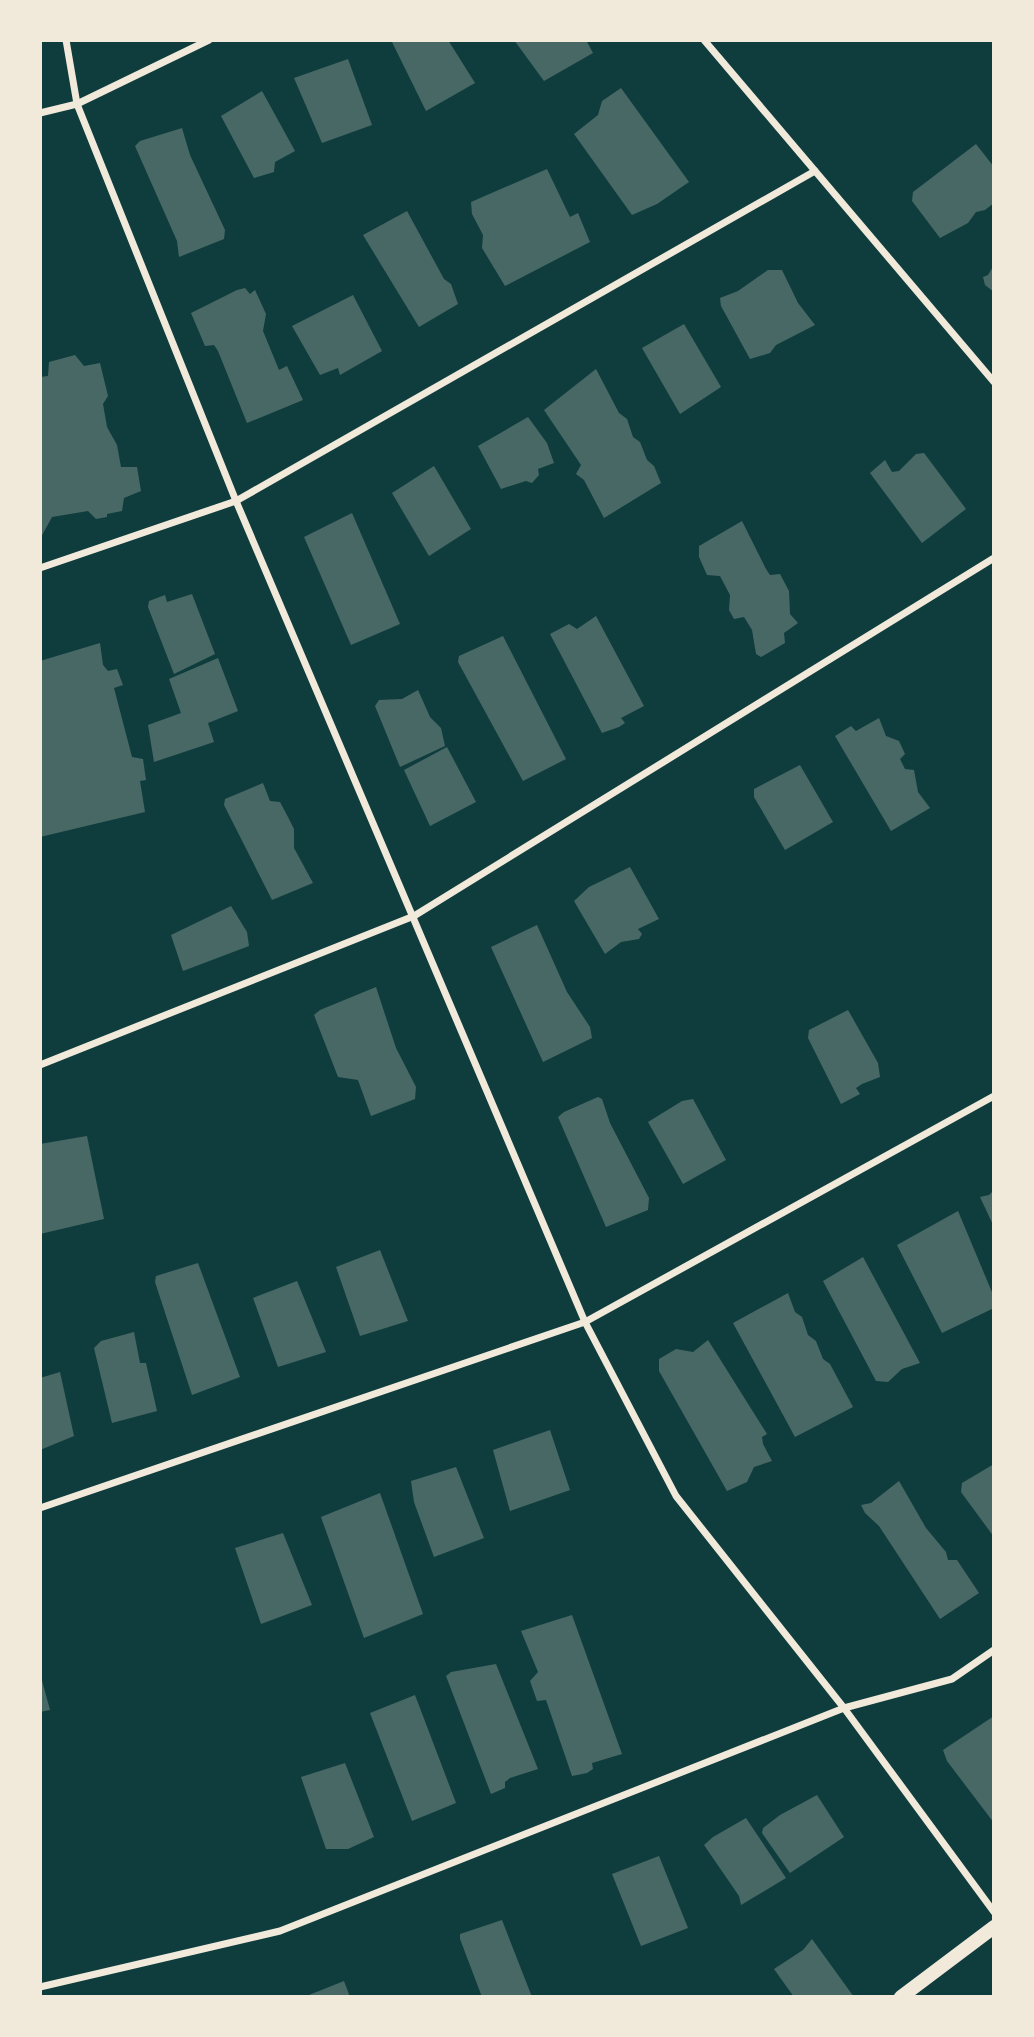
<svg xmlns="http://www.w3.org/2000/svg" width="1034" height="2037" viewBox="0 0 1034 2037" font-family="'Fira Sans',sans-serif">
<rect width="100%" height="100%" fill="#0f3d3e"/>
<g fill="#486865">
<polygon points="391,40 448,40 475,83 426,111"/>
<polygon points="514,40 586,40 593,53 544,81"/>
<polygon points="348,59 372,125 322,143 294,78"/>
<polygon points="621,88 689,182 657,204 632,215 574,134 598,115 602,101"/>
<polygon points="262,91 295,151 275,162 274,172 254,178 221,116"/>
<polygon points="182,128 190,155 225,230 224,239 179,257 177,241 135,146 140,141"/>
<polygon points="976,144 994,167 994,203 985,210 976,212 968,223 940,238 912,201 913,192"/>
<polygon points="547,169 570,217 578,213 590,242 505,286 482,248 483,235 472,214 471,202"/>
<polygon points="407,211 444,279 451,284 458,304 419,327 363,235"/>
<polygon points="994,265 994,292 985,285 983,277 988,275"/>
<polygon points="768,270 782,270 798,303 815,325 776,345 770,353 750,359 721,306 720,298 738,291"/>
<polygon points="245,288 250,294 255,290 266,314 263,331 279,370 287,366 303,400 247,423 218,351 214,345 205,346 191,313 237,290"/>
<polygon points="353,295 382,351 340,375 338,368 320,375 292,326"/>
<polygon points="684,324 721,387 680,414 642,348"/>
<polygon points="75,355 84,366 100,363 108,396 103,404 107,427 117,445 121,467 137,467 141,491 124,498 122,511 107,514 107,517 96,519 88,511 52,517 40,539 40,377 48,376 49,362"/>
<polygon points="596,369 619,413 627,419 633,437 640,442 647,460 654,466 661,483 604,518 584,480 576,474 581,465 544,410"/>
<polygon points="528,417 547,443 554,463 538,469 539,475 532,483 526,481 501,489 478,446"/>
<polygon points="924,453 966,509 922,543 870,473 885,460 892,472 899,471 916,454"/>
<polygon points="434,466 471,529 429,556 392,493"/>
<polygon points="352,513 400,624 351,645 304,537"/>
<polygon points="742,521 766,569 770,575 780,574 789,591 790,614 798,623 784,633 785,643 761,657 756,654 752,630 744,617 734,619 729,610 730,595 720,576 707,575 699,557 699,546"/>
<polygon points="192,594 215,654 174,674 148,607 149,601 165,595 167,602"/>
<polygon points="596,616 644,706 621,718 625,723 619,727 602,733 550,634 569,624 577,629"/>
<polygon points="503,636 566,759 523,781 458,662 459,656"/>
<polygon points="100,643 103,665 108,671 117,669 123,685 114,688 132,757 143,759 146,780 140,781 145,812 40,837 40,661"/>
<polygon points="218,658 238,711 208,723 214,742 154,762 148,725 181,713 169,679"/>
<polygon points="418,690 430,717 441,728 445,746 400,767 375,706 379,700 402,699"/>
<polygon points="879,718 886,736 899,741 905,754 900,759 905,769 914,770 918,792 930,808 891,831 835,736 851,726 856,731"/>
<polygon points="447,747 476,802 430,826 404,770"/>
<polygon points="800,765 833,822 785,850 754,797 754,789"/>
<polygon points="263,783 270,801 280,802 288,817 294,829 294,848 313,883 272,900 224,805 225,799"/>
<polygon points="630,867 659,919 638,929 642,934 639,939 621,942 605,954 574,901 589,887"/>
<polygon points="231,906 247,932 249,946 183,971 171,935"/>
<polygon points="537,925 567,992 590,1027 592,1038 543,1062 491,947"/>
<polygon points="376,987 396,1048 416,1087 415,1099 371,1116 358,1080 338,1077 314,1015 320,1010"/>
<polygon points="848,1010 878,1063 880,1077 862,1084 856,1088 860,1094 841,1104 808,1038 809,1030"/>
<polygon points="598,1097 602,1099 610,1123 649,1198 648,1210 606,1227 558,1117 564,1112"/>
<polygon points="693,1099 726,1160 683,1184 648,1122 682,1101"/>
<polygon points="87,1136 104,1219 40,1234 40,1144"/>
<polygon points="994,1190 994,1227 980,1197 989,1195"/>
<polygon points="958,1211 994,1297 994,1308 942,1333 897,1245"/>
<polygon points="380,1250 408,1321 360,1336 336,1267"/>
<polygon points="863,1257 920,1363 902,1369 888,1382 876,1381 823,1281"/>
<polygon points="198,1263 240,1377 192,1395 155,1282 156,1276"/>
<polygon points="297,1281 326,1352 278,1367 253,1298"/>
<polygon points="788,1293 795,1312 802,1317 808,1335 816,1341 823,1359 830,1364 853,1407 795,1437 733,1323"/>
<polygon points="134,1332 140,1363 146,1363 157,1411 112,1423 94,1348 101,1341"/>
<polygon points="708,1340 767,1434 762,1437 763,1444 772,1461 754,1467 747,1482 727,1491 659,1371 659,1359 676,1349 693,1352"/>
<polygon points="60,1372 74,1436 40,1450 40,1378"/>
<polygon points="550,1430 570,1490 510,1511 493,1450"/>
<polygon points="994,1464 994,1537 961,1492 962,1483"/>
<polygon points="456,1467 484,1538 434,1557 414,1502 411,1481"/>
<polygon points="899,1481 926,1528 946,1552 948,1560 957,1560 979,1593 940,1619 879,1526 865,1513 861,1505 871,1503"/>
<polygon points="380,1493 423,1614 364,1638 321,1517"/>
<polygon points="283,1533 312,1605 261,1624 235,1548"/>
<polygon points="572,1615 622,1754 592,1763 593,1769 587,1773 572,1776 546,1700 537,1701 530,1681 538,1672 521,1631"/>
<polygon points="496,1664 538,1769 510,1778 505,1782 505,1788 491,1794 446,1676 451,1672"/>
<polygon points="40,1673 50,1710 40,1712"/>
<polygon points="415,1695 456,1803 412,1821 370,1713"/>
<polygon points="994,1716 994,1823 947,1761 943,1750"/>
<polygon points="345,1763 374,1837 348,1849 326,1849 301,1777"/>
<polygon points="817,1795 844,1837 790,1873 762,1833 763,1828 780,1815"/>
<polygon points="746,1818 786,1878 741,1905 739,1896 704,1845 713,1837"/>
<polygon points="659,1856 688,1928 641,1946 612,1874"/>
<polygon points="502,1920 532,1997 482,1997 460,1939 460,1934"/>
<polygon points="812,1939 854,1997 794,1997 774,1969 803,1950"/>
<polygon points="344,1981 350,1997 304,1997"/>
</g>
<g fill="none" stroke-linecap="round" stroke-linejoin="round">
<g stroke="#f1e9da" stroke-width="7">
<polyline points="66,40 77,104 236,501 585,1322 676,1496 844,1708 994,1912"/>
<polyline points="704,40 994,382"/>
<polyline points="40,113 77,104 209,40"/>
<polyline points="40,568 236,501 815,171"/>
<polyline points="40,1065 414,916 994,558"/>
<polyline points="40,1508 585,1322 994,1096"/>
<polyline points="40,1987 280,1931 844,1708 952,1679 994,1650"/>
</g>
<polyline stroke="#f1e9da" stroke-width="14" points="901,1997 994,1927"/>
</g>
<rect width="1034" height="2037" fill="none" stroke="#f1e9da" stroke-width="84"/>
</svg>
